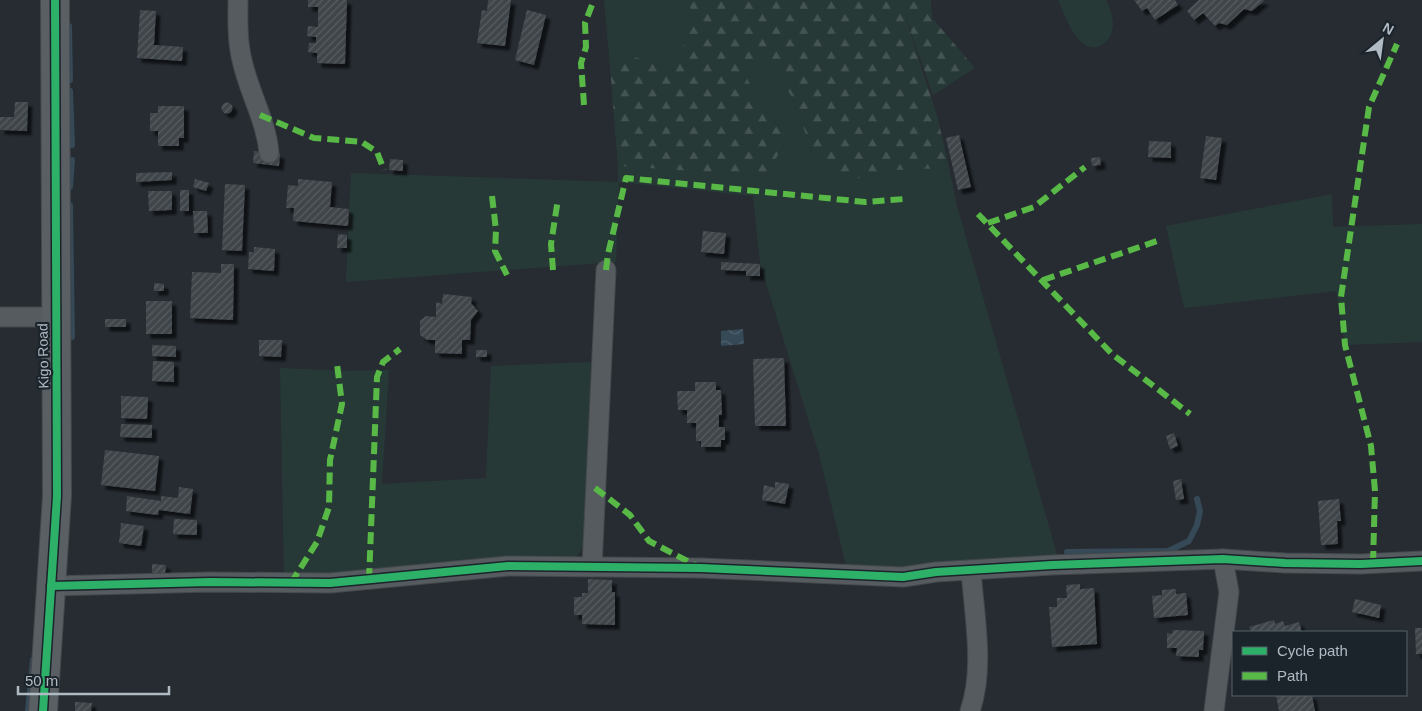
<svg xmlns="http://www.w3.org/2000/svg" width="1422" height="711" viewBox="0 0 1422 711" font-family="Helvetica,sans-serif">
<defs>
<pattern id="forest-firs" width="22" height="20" patternUnits="userSpaceOnUse" patternTransform="scale(1.25)"><rect width="22" height="20" fill="#273937"/><path d="M5 1l3.5 6h-7zM16 11l3.5 6h-7z" fill="#445452"/></pattern>
<pattern id="water-waves" width="16" height="10" patternUnits="userSpaceOnUse" patternTransform="scale(1.25)"><rect width="16" height="10" fill="#354957"/><path d="M0 5q4-4 8 0t8 0" fill="none" stroke="#50616e"/></pattern>
<pattern id="building-hatch" width="6" height="6" patternUnits="userSpaceOnUse" patternTransform="scale(1.25)"><rect width="6" height="6" fill="#3f454a"/><path d="M-1 1l2-2M0 6l6-6M5 7l2-2" fill="none" stroke="#585e62"/></pattern>
<filter id="shadow"><feDropShadow dx="4.5" dy="4.5" stdDeviation="1" flood-color="#0009"/></filter>
</defs>
<rect width="100%" height="100%" fill="#262c32"/>
<g fill="#273937">
<polygon points="604,0 677,0 703,16 687,32 676,70 631,56 610,67"/>
<path d="M1058 0H1106C1114 16 1118 34 1102 45 1098 48 1092 48 1087 46 1072 38 1065 15 1058 0Z"/>
<polygon points="764,60 793,98 814,158 847,181 894,170 949,168 957,206 1058,558 847,570 819,454 760,264 753,196 619,182 616,262 346,282 351,173 618,182 618,166 765,176 789,137 760,105 742,70"/>
<polygon points="1332,194 1333,227 1422,224 1422,342 1345,345 1336,291 1184,308 1166,226"/>
<polygon points="591,362 584,545 576,558 284,577 280,368 346,371 389,370 382,484 486,478 491,366"/>
</g>
<polygon fill="url(#forest-firs)" points="677,0 931,0 932,18 975,68 933,95 902,7 938,119 949,168 894,170 847,181 814,158 793,98 764,60 743,70 760,105 789,137 765,176 618,166 610,67 631,56 676,70 687,32 702,16"/>
<polygon fill="url(#water-waves)" points="743,329 744,344 721,346 721,331"/>
<g fill="none" stroke-linecap="round" stroke-linejoin="round">
<g stroke="#354957" stroke-width="6">
<polyline points="69,26 70,80"/>
<polyline points="70,91 72,145"/>
<polyline points="70,187 72,160"/>
<polyline points="70,205 72,337"/>
<polyline points="1067,552 1168,551 1189,541 1197,525 1200,511 1197,499"/>
<polyline points="28,711 33,660"/>
</g>
</g>
<g fill="url(#building-hatch)" filter="url(#shadow)">
<polygon points="308,0 347,0 345,64 317,63 317,53 308,52 309,43 316,43 316,37 307,36 308,26 318,27 318,7 308,7"/>
<polygon points="488,0 511,0 505,46 477,43 482,10 487,11"/>
<polygon points="1134,0 1175,0 1178,5 1155,20 1147,8 1142,11"/>
<polygon points="1199,0 1263,0 1264,1 1252,11 1244,9 1227,25 1219,23 1215,26 1203,13 1194,20 1187,11"/>
<polygon points="140,10 156,11 154,45 183,47 182,61 137,58"/>
<polygon points="527,10 546,15 534,65 515,60"/>
<polygon points="15,102 28,102 27,131 0,130 0,117 14,117"/>
<circle cx="227" cy="108" r="5.5"/>
<polygon points="158,106 184,106 184,138 179,138 179,146 158,146 158,131 150,131 150,113 158,113"/>
<polygon points="959,135 971,187 958,190 946,138"/>
<polygon points="1206,136 1222,138 1216,180 1200,178"/>
<polygon points="1149,141 1171,142 1171,158 1148,157"/>
<polygon points="254,151 280,154 279,166 253,163"/>
<polygon points="1100,157 1101,165 1092,166 1091,158"/>
<polygon points="390,159 403,160 403,171 389,170"/>
<polygon points="172,172 172,180 136,182 136,173"/>
<polygon points="195,179 209,183 206,191 193,187"/>
<polygon points="298,179 332,182 330,207 349,209 348,226 293,221 294,208 286,208 288,185 298,186"/>
<polygon points="225,184 245,185 242,251 222,250"/>
<rect x="180" y="190" width="9" height="21"/>
<polygon points="148,191 172,191 172,210 149,211"/>
<polygon points="193,211 207,211 208,233 194,233"/>
<polygon points="703,231 726,233 724,254 701,252"/>
<polygon points="338,234 347,235 347,248 337,248"/>
<polygon points="254,247 275,249 274,271 248,269 249,252 254,252"/>
<polygon points="721,262 760,264 760,276 746,276 746,271 721,270"/>
<polygon points="221,264 234,264 233,320 190,318 192,272 221,273"/>
<polygon points="154,283 164,284 164,291 154,291"/>
<polygon points="443,294 472,297 471,303 478,311 471,320 470,340 462,340 462,354 435,353 435,340 427,340 420,335 420,321 426,316 436,317 436,302 442,304"/>
<rect x="146" y="301" width="26" height="33"/>
<rect x="105" y="319" width="21" height="8"/>
<polygon points="259,340 282,340 281,357 259,356"/>
<polygon points="152,345 176,346 176,357 152,356"/>
<rect x="476" y="350" width="11" height="7"/>
<polygon points="784,358 786,426 755,426 753,359"/>
<polygon points="153,361 174,362 174,382 152,381"/>
<polygon points="695,382 716,382 716,390 721,390 722,415 719,415 719,427 725,427 725,440 721,440 721,447 701,447 701,441 696,441 696,423 687,423 687,410 678,410 677,391 695,391"/>
<polygon points="121,396 148,397 147,419 121,418"/>
<polygon points="121,424 152,425 152,438 120,437"/>
<polygon points="1174,433 1178,446 1170,449 1166,436"/>
<polygon points="105,450 159,456 155,491 101,485"/>
<polygon points="1181,479 1184,499 1176,500 1173,481"/>
<polygon points="775,482 789,484 785,504 762,500 764,485 775,488"/>
<polygon points="179,487 193,489 190,514 159,510 158,515 126,511 127,496 161,501 161,496 178,498"/>
<polygon points="1339,499 1341,521 1337,521 1338,544 1321,545 1318,501"/>
<polygon points="174,519 197,520 197,535 173,534"/>
<polygon points="121,523 144,526 141,546 119,543"/>
<polygon points="152,564 166,565 165,574 152,573"/>
<polygon points="588,579 612,580 612,592 615,592 615,625 582,624 582,615 574,615 574,597 582,597 582,593 588,593"/>
<polygon points="1080,584 1080,589 1094,588 1097,644 1052,647 1049,607 1057,607 1057,598 1067,598 1066,585"/>
<polygon points="1176,589 1176,594 1186,593 1188,615 1154,618 1152,596 1162,595 1162,590"/>
<polygon points="1355,599 1381,605 1379,618 1352,612"/>
<polygon points="1274,620 1275,624 1283,621 1285,626 1299,622 1302,632 1251,632 1249,627"/>
<polygon points="1415,628 1422,628 1422,654 1416,654"/>
<polygon points="1173,630 1204,631 1203,650 1199,650 1199,657 1176,656 1177,648 1167,648 1167,633 1172,634"/>
<polygon points="1276,695 1312,695 1315,711 1279,711"/>
<polygon points="75,702 92,703 91,711 75,711"/>
</g>
<g fill="none" stroke-linecap="round" stroke-linejoin="round">
<g stroke="#44484c" stroke-width="21">
<g id="street">
<path d="M238 0C238 16 237 34 240 50 245 86 266 117 269 153"/>
<polyline points="0,317 55,317"/>
<polyline points="592,567 606,270"/>
<polyline points="51,586 210,582 330,583 508,566 701,568 903,577 936,572 1052,565 1223,559 1285,563 1361,564 1422,561"/>
<path d="M970 711C985 668 974 615 971 570"/>
<polyline points="1214,711 1229,592 1223,559"/>
</g>
</g>
<g stroke="#44484c" stroke-width="30">
<polyline id="secondary" points="43,711 57,496 55,0"/>
</g>
<use href="#street" stroke="#565b5f" stroke-width="19"/>
<use href="#secondary" stroke="#5a5f64" stroke-width="28"/>
<g stroke="#58b947" stroke-width="6" stroke-dasharray="12 6" stroke-linecap="butt">
<polyline points="584,105 581,63 586,47 585,23 594,0"/>
<polyline points="260,115 314,138 362,142 377,152 384,170"/>
<polyline points="492,196 496,230 495,251 507,275"/>
<polyline points="978,214 1112,354 1190,414"/>
<polyline points="988,223 1034,207 1085,167"/>
<polyline points="553,270 551,244 558,199"/>
<polyline points="606,270 608,254 626,178 865,202 904,199"/>
<polyline points="1043,280 1157,241"/>
<polyline points="595,488 630,515 649,541 697,566"/>
<polyline points="1373,563 1375,491 1371,446 1345,345 1341,297 1369,107 1397,44"/>
<polyline points="369,580 377,377 383,362 400,349"/>
<polyline points="291,583 317,542 329,507 330,460 342,404 337,364"/>
</g>
<g stroke="#1b242b" stroke-width="11">
<g id="cycleway">
<polyline points="51,586 210,582 330,583 508,566 701,568 903,577 936,572 1052,565 1223,559 1285,563 1361,564 1422,561"/>
<polyline points="43,711 57,496 55,0"/>
</g>
</g>
<use href="#cycleway" stroke="#2db169" stroke-width="8"/>
</g>
<g text-anchor="middle" dominant-baseline="central" stroke-width="4.5" stroke-linejoin="round" paint-order="stroke">
<g font-size="14" fill="#b0bac3" stroke="#1b242b">
<text transform="translate(43 356) rotate(-91)">Kigo Road</text>
</g>
</g>
<rect x="1232" y="631" width="175" height="65" fill="#1b242b" stroke="#576068"/>
<rect x="1242" y="647" width="25" height="8" fill="#2db169" stroke="#576068"/>
<text x="1277" y="656" font-size="15" fill="#b0bac3">Cycle path</text>
<rect x="1242" y="672" width="25" height="8" fill="#58b947" stroke="#576068"/>
<text x="1277" y="681" font-size="15" fill="#b0bac3">Path</text>
<g transform="translate(1382 40) rotate(29)" stroke="#1b242b" stroke-width="4" paint-order="stroke">
<path d="M0-4L9 19L0 12L-9 19Z" fill="#b0bac3"/>
<text y="-8" font-size="14" font-weight="bold" text-anchor="middle" fill="#b0bac3">N</text>
</g>
<path d="M18 686v8h151v-8" fill="none" stroke="#b0bac3" stroke-width="2.5"/>
<text x="25" y="686" font-size="15" fill="#b0bac3" stroke="#1b242b" stroke-width="4" paint-order="stroke">50 m</text>
</svg>
